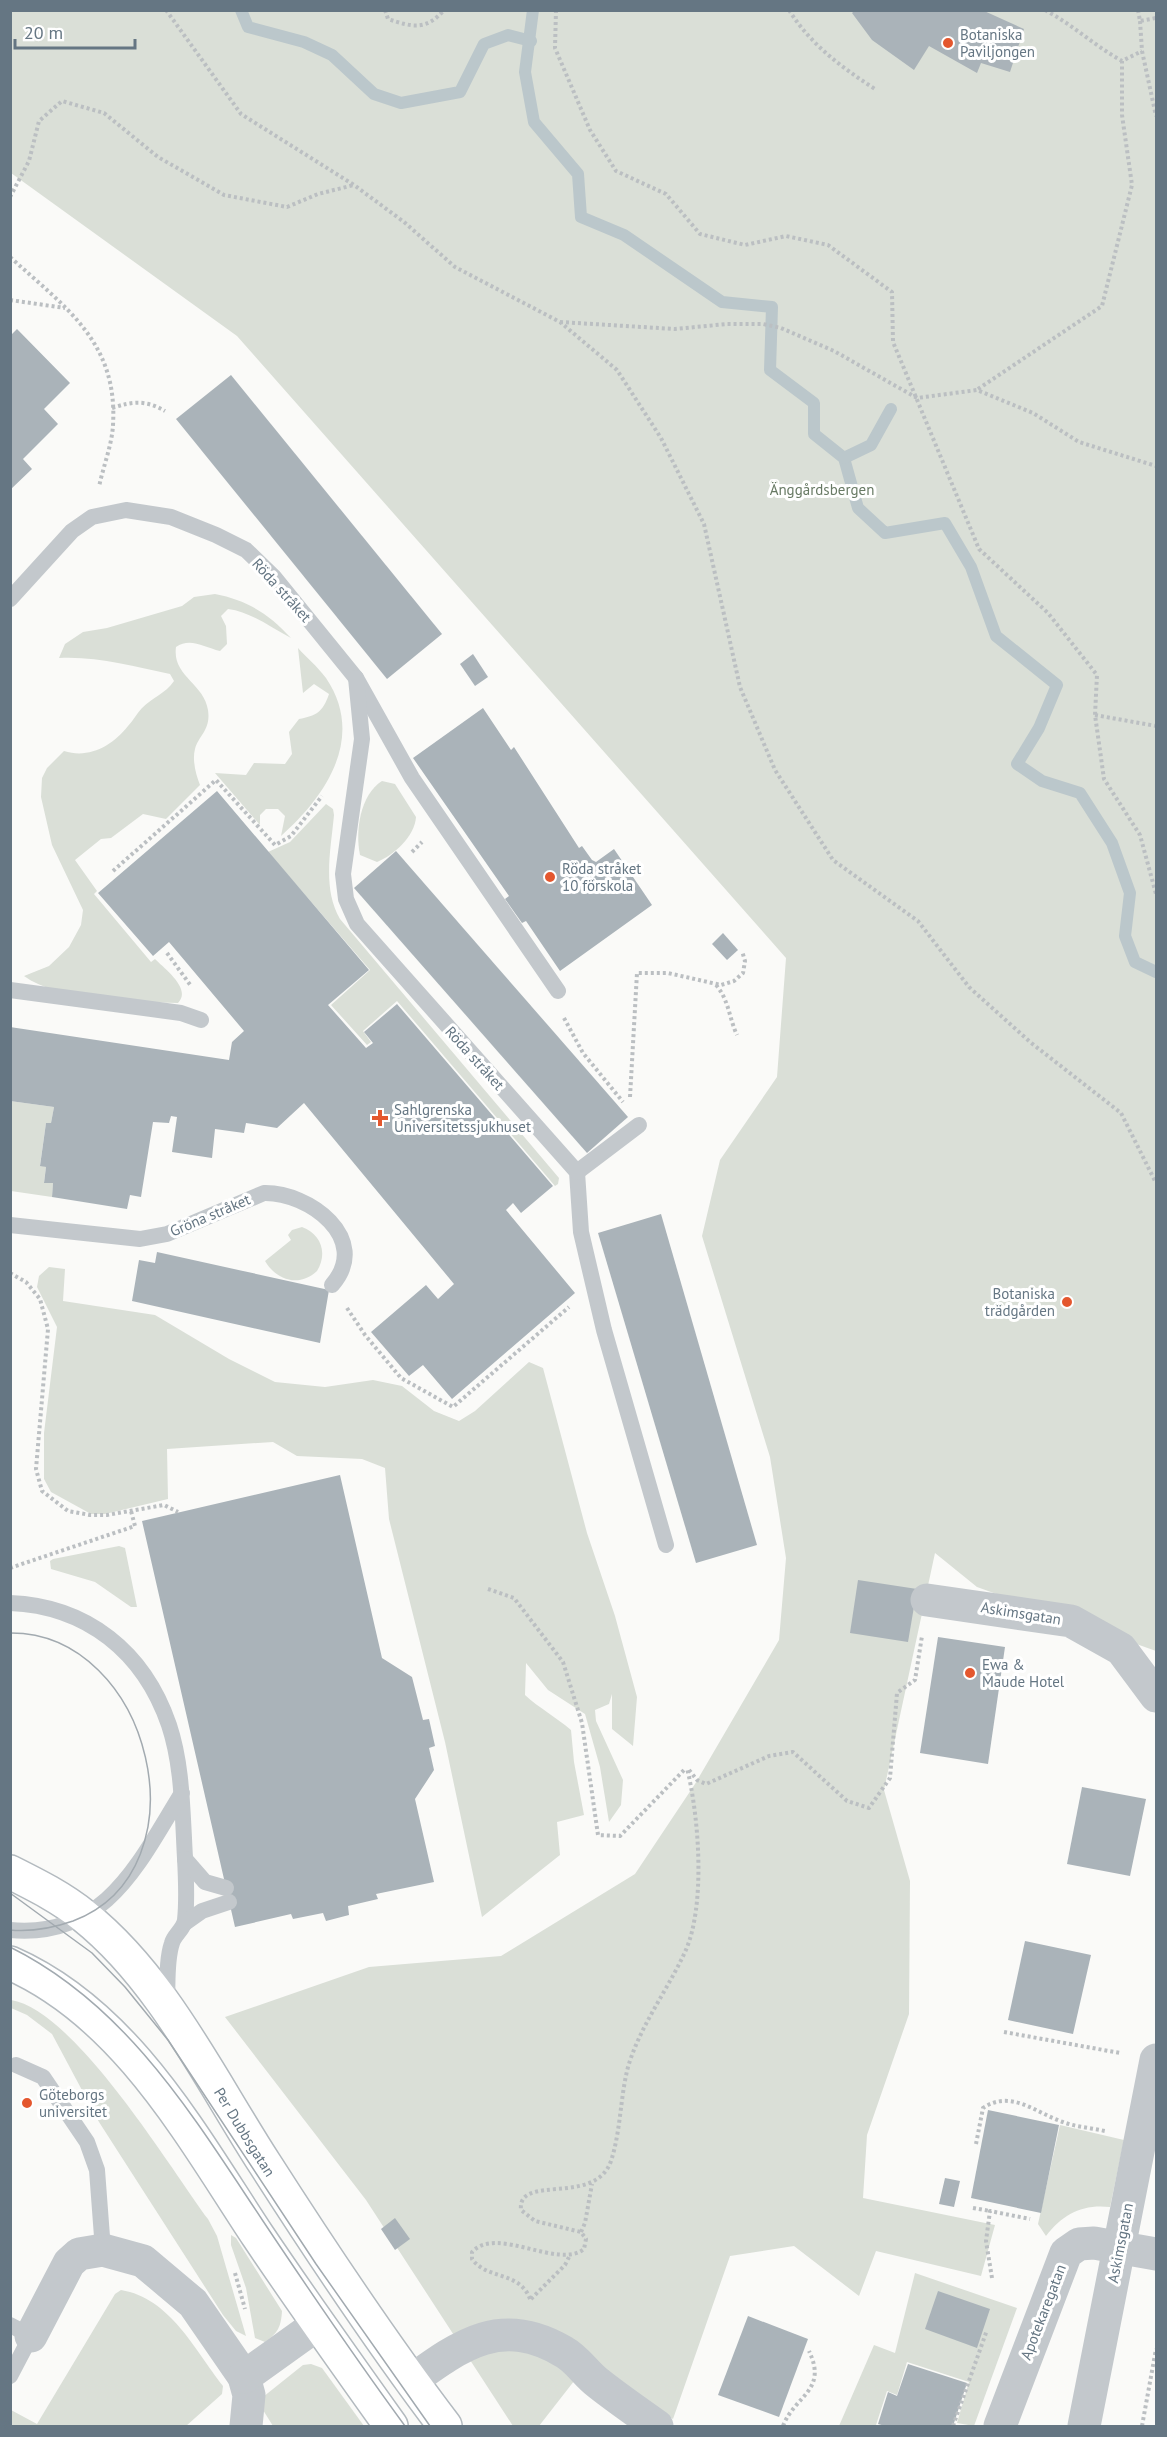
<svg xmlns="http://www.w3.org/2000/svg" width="1167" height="2437" viewBox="0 0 1167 2437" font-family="'PT Sans',sans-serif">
<rect width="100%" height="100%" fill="#fafaf8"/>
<g fill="#dadfd7">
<polygon points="10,11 1156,11 1156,1651 977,1587 935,1553 884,1790 910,1881 909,2014 867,2135 863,2198 995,2225 981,2276 876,2251 859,2296 794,2246 730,2256 673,2419 585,2367 539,2426 513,2426 366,2200 225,2017 369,1967 501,1956 635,1874 695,1784 779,1640 786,1558 770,1457 702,1236 720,1160 777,1077 786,958 237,336 11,173"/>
<path d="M215 594C247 600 269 614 291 638 270 627 251 612 228 609L221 616 226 626 227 644 220 651C204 647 190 637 176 647 172 676 204 683 208 710 211 730 199 735 195 749 192 760 196 775 200 785L166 819 143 814 111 838 101 839 75 860 97 891 94 894 151 962 155 959C165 969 192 989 178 1003 136 1002 58 1001 24 976L49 966 69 947 81 925 83 910 52 845 41 797 42 778 47 768 64 751C89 759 112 746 128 726 133 721 137 713 142 708 153 697 165 694 174 681L170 674C133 666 96 656 59 658L65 644 83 632 107 628 182 606 194 597Z"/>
<path d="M298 648C307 658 317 666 326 678 366 737 326 796 281 836L285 816 278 809H266L260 815V825L215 773 246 775 254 763 285 764 292 754 289 732 299 719C316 716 323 712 329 694L314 684 303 693Z"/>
<path d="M382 781 395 784 416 817C415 836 394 855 377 862L360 855C355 831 360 795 382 781Z"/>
<path d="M326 804 333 809 334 815C331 849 322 888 340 919L559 1178 558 1184 555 1186 397 1001 363 1031 371 1042 367 1045 331 1005 370 970 268 852 290 842Z"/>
<polygon points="10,1101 54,1107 51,1123 46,1123 40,1165 46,1167 44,1182 53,1183 52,1197 11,1191"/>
<path d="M302 1227C321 1234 328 1253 317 1271 299 1288 276 1280 265 1261L291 1240 288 1235 292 1230Z"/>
<path d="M49 1267 65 1269 63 1301 155 1315 229 1359 275 1382 325 1387 373 1380 402 1386 434 1411 459 1421 475 1411 529 1362 543 1368 587 1533 615 1616 637 1697 633 1746 612 1729V1694L609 1704 595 1710 596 1721 623 1780 621 1805 609 1822 600 1767 585 1714 548 1690 526 1663 525 1695C539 1708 556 1717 571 1730L574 1762 584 1815 557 1822 560 1855 482 1917 445 1742 389 1519 385 1468 362 1459 297 1456 273 1442 167 1449 168 1499 105 1514H91L51 1492 44 1479V1433L57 1327 37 1287 39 1276Z"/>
<polygon points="119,1546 125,1548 137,1607 131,1607 95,1582 51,1569 50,1561 53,1559"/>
<path d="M11 2000C74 2010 169 2166 208 2219L217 2236 246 2336 236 2331 223 2315 99 2122 52 2034 27 2015 11 2008Z"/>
<path d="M1060 2125 1124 2140 1110 2207C1082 2204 1063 2214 1046 2236L1038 2224Z"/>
<path d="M231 2235 236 2238 282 2311C281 2327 278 2333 265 2342L255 2338 246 2288 231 2245Z"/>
<polygon points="915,2273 1017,2308 974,2426 957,2423 969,2382 907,2362 897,2395 887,2391 876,2425 880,2426 839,2426 874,2345 895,2353"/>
<path d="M121 2290C170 2298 195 2350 223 2386L222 2394 186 2426H11V2410L37 2424 115 2294Z"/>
<polygon points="311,2364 322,2368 364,2426 273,2426 263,2410 263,2397 303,2365"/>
</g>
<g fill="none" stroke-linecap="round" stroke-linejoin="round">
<g stroke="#bbc7cb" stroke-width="12">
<polyline points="241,10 248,27 304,42 332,55 374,94 401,103 460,92 484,44 508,35 531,41"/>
<polyline points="533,10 525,72 534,122 578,174 581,217 624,235 722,302 772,307 770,370 814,403 814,434 844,458 858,508 885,533 945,523 971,567 996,636 1057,685 1039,728 1017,764 1042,781 1080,793 1112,843 1130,893 1125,936 1135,962 1156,972"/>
<polyline points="844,458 871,445 891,409"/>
</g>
</g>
<g fill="#aab3b9">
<polygon points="855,10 982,10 1024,29 1010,72 981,63 977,73 929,46 914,70 872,40 852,13"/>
<polygon points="17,329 70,383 44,409 58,424 23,459 32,469 10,490 10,336"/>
<polygon points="231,375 442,634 387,679 176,419"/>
<polygon points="473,654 488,677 475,686 460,664"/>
<polygon points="483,708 511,750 514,747 579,848 582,846 592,860 596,862 614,849 652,905 560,971 526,921 522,923 505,899 509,896 413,758"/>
<polygon points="217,791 369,970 328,1005 366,1048 373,1043 364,1032 397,1004 553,1186 521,1213 513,1203 506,1210 575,1293 452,1399 423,1365 409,1376 371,1332 426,1285 438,1299 454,1284 304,1103 277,1128 246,1123 244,1133 215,1129 212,1158 172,1152 177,1117 171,1116 169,1123 153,1122 141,1197 130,1195 127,1209 52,1197 53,1183 44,1183 46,1167 40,1166 46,1123 51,1123 54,1107 10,1101 10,1027 229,1060 232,1042 244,1031 169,942 153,956 98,893"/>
<polygon points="396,851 628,1117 587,1153 354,888"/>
<polygon points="723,933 738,950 727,960 712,944"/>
<polygon points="661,1214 757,1545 696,1563 598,1233"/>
<polygon points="157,1252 329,1290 320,1343 132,1301 139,1260 155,1263"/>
<polygon points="340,1475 382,1658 412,1677 423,1720 429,1719 435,1746 429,1748 434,1770 415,1799 434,1882 376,1894 378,1899 348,1906 349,1915 326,1921 323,1913 293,1919 291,1914 235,1927 142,1521"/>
<polygon points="858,1580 917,1589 908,1642 850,1633"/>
<polygon points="938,1637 1005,1647 988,1764 920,1753"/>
<polygon points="1082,1787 1146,1799 1130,1876 1067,1864"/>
<polygon points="1025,1941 1091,1955 1073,2034 1008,2020"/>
<polygon points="988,2110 1059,2125 1041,2213 971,2198"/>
<polygon points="945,2178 960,2181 954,2207 939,2204"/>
<polygon points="395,2218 410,2239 395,2250 381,2229"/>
<polygon points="938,2291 990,2309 977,2348 925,2329"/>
<polygon points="748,2316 808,2339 779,2417 718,2395"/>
<polygon points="908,2364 967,2383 953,2426 885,2426 878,2424 888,2392 897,2396"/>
</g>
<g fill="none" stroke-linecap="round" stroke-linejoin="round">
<g stroke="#b3babf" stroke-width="36">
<g id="secondary">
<path id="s1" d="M10 1872C36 1885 62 1898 84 1916 163 1979 211 2081 265 2164 322 2253 381 2342 445 2426"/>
<path d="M10 1963C126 2014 191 2135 258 2236 301 2300 346 2363 391 2426"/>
</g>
</g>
<g stroke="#bbbfc2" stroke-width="4" stroke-dasharray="3 3" stroke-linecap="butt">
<polyline points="166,10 241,114 354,185 404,222 455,267 560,322 617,370 661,438 704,524 740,687 775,770 833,860 918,921 969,987 1030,1042 1121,1113 1156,1183"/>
<path d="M385 10 388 19C412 27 426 31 444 10"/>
<polyline points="556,10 555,48 590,130 616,171 666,194 700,234 745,245 786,236 828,245 892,292 893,342 979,549 1048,613 1097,675 1095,715 1104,779 1140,835 1156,894"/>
<path d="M789 10C811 45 841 67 875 89"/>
<path d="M1045 10C1073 25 1095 46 1122 61L1142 51"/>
<polyline points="1138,10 1140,21 1156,18"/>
<polyline points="1140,21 1142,51 1156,116"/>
<polyline points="10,197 29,161 39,121 62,101 104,113 158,157 224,195 287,207 318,194 354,185"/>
<path d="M10 257C66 308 118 342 113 425 112 445 103 467 99 487"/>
<polyline points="10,300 65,308"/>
<polyline points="560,322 675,329 727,324 763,324 781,328 834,351 917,398 977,390 1033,413 1079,442 1156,466"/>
<polyline points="978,389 1102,306 1132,185 1122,115 1122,61"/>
<path d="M112 408C133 401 146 400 165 411"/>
<polyline points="1095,715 1156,726"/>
<polyline points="412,852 422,842"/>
<polyline points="113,871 216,780 275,845 291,836 322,796"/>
<polyline points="167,953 191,986"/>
<path d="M716 985C729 1000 729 1018 737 1035"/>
<polyline points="564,1018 583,1053 623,1102"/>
<polyline points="630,1097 637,973 668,973 721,985 734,981 743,973 745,961 742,951"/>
<polyline points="10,1273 26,1282 40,1299 48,1329 36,1469 42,1491 68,1511 90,1515 107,1515 164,1505 178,1512"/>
<polyline points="347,1308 365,1335 401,1378 453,1407 569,1307"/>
<polyline points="10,1568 135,1526 131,1511"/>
<polyline points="488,1589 514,1598 563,1662 582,1723 598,1835 620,1836 686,1768"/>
<polyline points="689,1770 697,1780 706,1784 769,1756 793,1752 847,1801 869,1808 890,1778 897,1693 915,1680 922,1636"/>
<polyline points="1004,2032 1120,2053"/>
<path d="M976 2144 983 2108C1011 2089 1036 2113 1063 2122 1076 2127 1091 2128 1105 2131"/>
<polyline points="973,2208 990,2211"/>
<polyline points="581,2232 585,2223 592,2184"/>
<polyline points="235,2273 245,2309"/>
<polyline points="992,2278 986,2241 990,2211 1030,2219"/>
<path d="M530 2299C520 2271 487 2280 472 2259V2252C497 2225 558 2270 584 2249L586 2239 581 2232 535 2221 521 2210C517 2173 595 2207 611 2161 621 2130 620 2098 628 2067 640 2026 667 1991 685 1952 706 1906 699 1817 687 1768"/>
<polyline points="531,2299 565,2265 570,2255"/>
<path d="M783 2426C795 2395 828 2391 809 2351"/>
<polyline points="953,2426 987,2330"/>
<polyline points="1142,2426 1156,2349"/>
</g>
<g stroke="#c3c8cc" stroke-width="16">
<polyline points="10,599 72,531 92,517 126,510 171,517 216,535 246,550 274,577 356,678 412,778 558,991"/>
<polyline points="356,678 362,739 343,874 346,899 357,924 577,1172 581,1232 604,1330 666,1545"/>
<polyline points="10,990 181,1013 201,1020"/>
<polyline points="577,1172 639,1125"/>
<path d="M10 1225 140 1239 167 1234 264 1193C309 1192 372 1239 332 1285"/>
<path d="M10 1603C87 1606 144 1652 169 1725 181 1761 182 1800 184 1838 185 1864 188 1893 185 1920 184 1929 174 1935 172 1943 166 1961 168 1984 167 2002"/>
<polyline points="185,1859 205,1882 226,1888"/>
<polyline points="185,1923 202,1911 229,1902"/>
<path d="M10 1930C106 1939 139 1862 182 1793"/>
<polyline points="16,2065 43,2077 87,2142 97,2170 103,2250"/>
<polyline points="10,2325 31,2336 10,2376"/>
</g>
<g stroke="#c3c8cc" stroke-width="33">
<polyline points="927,1600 1071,1621 1121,1649 1156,1696"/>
<polyline points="31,2336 69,2263 79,2254 103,2250 143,2261 193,2303 244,2377 249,2395 246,2426"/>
<polyline points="244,2377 318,2324"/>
<path d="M411 2381C462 2344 502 2315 564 2352 577 2359 586 2374 598 2383 617 2398 637 2412 657 2426"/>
<polyline points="1000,2426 1066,2253 1079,2244 1094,2243 1156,2254"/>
<polyline points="1084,2426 1156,2060"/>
</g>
<use href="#secondary" stroke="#fff" stroke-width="33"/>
<g stroke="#a2aab0" stroke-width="1.5">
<path d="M10 1633C151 1632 209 1869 73 1921 53 1928 32 1932 10 1930"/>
<polyline points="10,1893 92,1953 125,1987 168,2040 316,2264 430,2426"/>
<path d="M10 1947C127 2005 193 2116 263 2221 309 2290 356 2359 405 2426"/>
</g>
</g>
<g fill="#e4572e" stroke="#fff" stroke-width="2">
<circle cx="948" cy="43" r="6"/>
<circle cx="550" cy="877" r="6"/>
<path d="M377 1109h6v6h6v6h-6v6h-6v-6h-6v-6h6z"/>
<circle cx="1067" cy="1302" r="6"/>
<circle cx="970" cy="1673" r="6"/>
<circle cx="27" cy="2103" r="6"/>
</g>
<g text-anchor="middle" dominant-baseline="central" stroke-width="6" stroke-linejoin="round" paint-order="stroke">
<g font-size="15" fill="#657683" stroke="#fff" text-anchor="start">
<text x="960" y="34">Botaniska<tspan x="960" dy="17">Paviljongen</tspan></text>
<text x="562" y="868">Röda stråket<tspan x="562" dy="17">10 förskola</tspan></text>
<text x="394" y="1109">Sahlgrenska<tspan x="394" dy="17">Universitetssjukhuset</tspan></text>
<text x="1055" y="1293" text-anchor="end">Botaniska<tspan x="1055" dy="17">trädgården</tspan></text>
<text x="982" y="1664">Ewa &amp;<tspan x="982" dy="17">Maude Hotel</tspan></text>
<text x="39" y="2094">Göteborgs<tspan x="39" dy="17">universitet</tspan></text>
</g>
<g font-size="15" fill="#687a64" stroke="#fff">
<text x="822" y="489">Änggårdsbergen</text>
</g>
<g font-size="15" fill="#657683" stroke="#fff">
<text transform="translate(282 590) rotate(48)">Röda stråket</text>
<text transform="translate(475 1058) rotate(48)">Röda stråket</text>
<text transform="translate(210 1215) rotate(-23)">Gröna stråket</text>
<text transform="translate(1021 1613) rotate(9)">Askimsgatan</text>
<text stroke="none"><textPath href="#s1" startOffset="357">Per Dubbsgatan</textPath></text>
<text transform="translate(1120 2243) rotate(-79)">Askimsgatan</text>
<text transform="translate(1043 2312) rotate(-69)">Apotekaregatan</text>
</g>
</g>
<rect width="1167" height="2437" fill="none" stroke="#657683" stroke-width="24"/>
<path d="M15 39v9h120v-9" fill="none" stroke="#657683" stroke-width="3"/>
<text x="24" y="39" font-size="18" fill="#657683" stroke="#ffffff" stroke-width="4.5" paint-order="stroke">20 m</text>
</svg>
